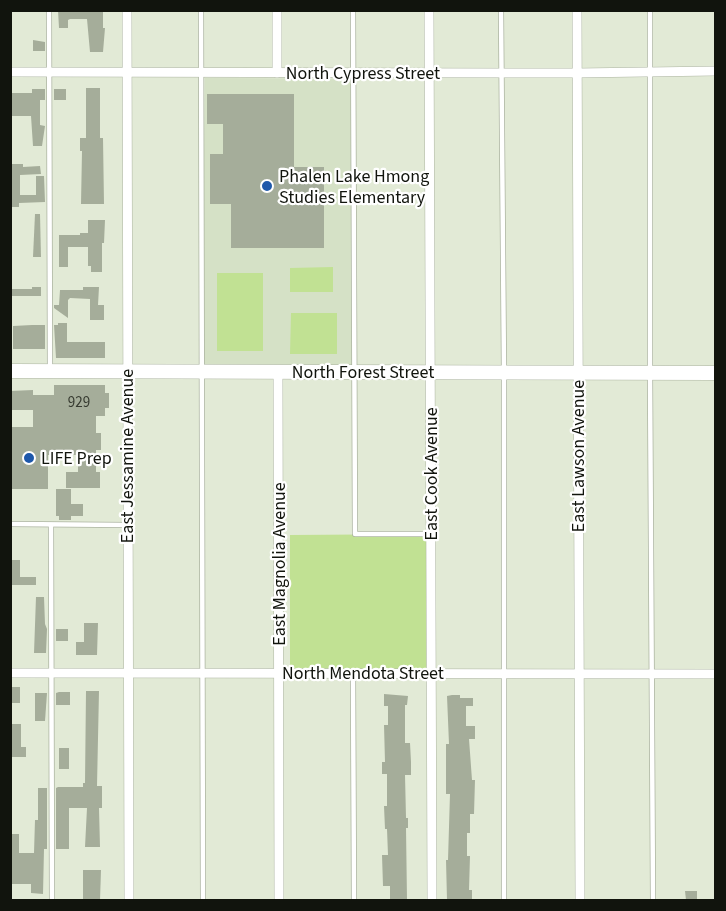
<svg xmlns="http://www.w3.org/2000/svg" width="726" height="911" viewBox="0 0 726 911" font-family="'Source Sans 3',sans-serif">
<rect width="100%" height="100%" fill="#e2ead6"/>
<polygon fill="#d5e1c6" points="205,78 350,79 353,167 354,372 201,372"/>
<g fill="#c1e193">
<polygon points="333,267 333,292 290,292 290,268"/>
<rect x="217" y="273" width="46" height="78"/>
<polygon points="291,313 337,313 337,354 290,354"/>
<polygon points="430,534 431,674 290,672 290,535"/>
</g>
<g fill="#a5ad9a">
<polygon points="58,10 103,10 103,28 105,28 103,52 90,52 87,19 70,19 68,20 68,28 59,28"/>
<polygon points="33,40 45,42 45,51 33,51"/>
<polygon points="86,88 100,88 100,138 103,138 104,204 81,204 82,151 80,151 80,138 86,138"/>
<polygon points="32,89 45,89 45,100 40,100 40,125 45,126 42,146 33,146 31,116 10,116 10,93 32,93"/>
<rect x="54" y="89" width="12" height="11"/>
<polygon points="207,94 294,94 294,167 324,167 324,248 231,248 231,204 210,204 210,154 223,154 223,124 207,124"/>
<polygon points="10,164 23,164 23,167 40,166 41,174 20,175 20,195 36,195 36,176 44,176 45,202 19,203 19,207 10,207"/>
<polygon points="35,214 40,214 41,257 33,257"/>
<polygon points="88,220 105,220 104,243 102,243 102,272 91,272 91,266 88,266 88,247 68,247 68,267 59,267 59,235 80,235 80,233 88,233"/>
<polygon points="32,287 41,287 41,296 10,296 10,289 32,289"/>
<polygon points="83,287 99,287 98,305 104,305 104,320 90,320 90,299 70,298 68,300 68,318 54,308 54,305 59,305 60,290 83,290"/>
<polygon points="58,323 67,323 67,342 105,342 105,358 56,358 54,325 58,325"/>
<polygon points="32,325 45,325 45,349 13,349 13,326"/>
<polygon points="54,385 105,385 105,393 109,393 109,408 105,408 105,416 96,416 96,433 101,433 101,450 96,450 96,472 100,472 100,488 66,488 66,472 78,472 78,455 48,455 48,489 10,489 10,427 33,427 33,410 10,410 10,391 33,390 33,395 54,395"/>
<polygon points="56,489 71,489 71,504 83,504 83,516 71,516 71,520 59,520 59,516 56,516"/>
<polygon points="10,560 20,560 20,577 36,577 36,585 10,585"/>
<polygon points="36,597 44,597 45,624 47,629 46,653 34,653"/>
<polygon points="84,623 98,623 97,655 76,655 76,642 84,642"/>
<rect x="56" y="629" width="12" height="12"/>
<rect x="10" y="687" width="10" height="16"/>
<polygon points="86,691 99,691 97,786 102,786 102,808 99,808 100,847 85,847 87,808 69,808 69,849 56,849 56,788 58,787 83,787 83,783 85,783"/>
<polygon points="59,692 70,692 70,705 56,705 56,693"/>
<polygon points="35,693 47,693 45,721 35,721"/>
<polygon points="384,694 408,696 407,705 405,705 405,743 410,743 411,762 411,775 405,775 406,818 408,818 408,828 406,828 407,900 390,900 390,886 383,886 382,855 388,855 387,829 385,829 384,806 387,806 387,774 382,774 382,762 385,762 384,725 388,725 388,706 384,706"/>
<polygon points="452,695 460,695 460,698 473,698 473,706 466,706 466,726 475,726 475,739 469,739 472,780 475,780 474,814 470,814 470,833 467,833 467,856 470,856 469,890 472,890 472,900 447,900 446,860 448,860 450,794 446,794 446,744 449,744 447,696"/>
<polygon points="10,724 21,724 21,747 26,747 26,757 10,757"/>
<rect x="59" y="748" width="10" height="21"/>
<polygon points="38,788 47,788 47,849 44,849 43,894 31,893 31,884 10,884 10,834 19,834 19,853 34,853 35,820 38,820"/>
<polygon points="83,870 101,870 100,900 83,900"/>
<polygon points="685,891 697,891 697,900 686,900"/>
</g>
<g fill="none" stroke-linecap="round" stroke-linejoin="round">
<g stroke="#acb4a1" stroke-width="6">
<g id="lane">
<polyline points="49,10 50,369"/>
<polyline points="201,10 203,900"/>
<polyline points="353,10 355,534 430,534"/>
<polyline points="501,10 504,372 504,900"/>
<polyline points="650,10 650,372 653,900"/>
<polyline points="10,524 128,525"/>
<polyline points="51,525 52,900"/>
<polyline points="353,673 354,900"/>
</g>
</g>
<g stroke="#acb4a1" stroke-width="10">
<g id="street">
<polyline points="127,10 129,900"/>
<polyline points="277,10 277,73"/>
<polyline points="429,10 432,900"/>
<polyline points="577,10 580,900"/>
<polyline points="10,72 577,73 716,71"/>
<polyline points="278,372 279,900"/>
<polyline points="10,673 716,674"/>
</g>
</g>
<g stroke="#acb4a1" stroke-width="15">
<polyline id="secondary" points="10,371 716,373"/>
</g>
<use href="#lane" stroke="#fff" stroke-width="4.5"/>
<use href="#street" stroke="#fff" stroke-width="9"/>
<use href="#secondary" stroke="#fff" stroke-width="14"/>
</g>
<g fill="#1e58aa" stroke="#fff" stroke-width="2">
<circle cx="267" cy="186" r="6"/>
<circle cx="29" cy="458" r="6"/>
</g>
<g text-anchor="middle" dominant-baseline="central" stroke-width="4.5" stroke-linejoin="round" paint-order="stroke">
<g font-size="15" fill="#363a30">
<text x="79" y="402">929</text>
</g>
<g font-size="18" fill="#11140d" stroke="#fff">
<text x="363" y="73">North Cypress Street</text>
<text x="363" y="372">North Forest Street</text>
<text transform="translate(127 456) rotate(-90)">East Jessamine Avenue</text>
<text transform="translate(578 456) rotate(-90)">East Lawson Avenue</text>
<text transform="translate(431 474) rotate(-90)">East Cook Avenue</text>
<text transform="translate(279 564) rotate(-90)">East Magnolia Avenue</text>
<text x="363" y="673">North Mendota Street</text>
</g>
<g font-size="18" fill="#11140d" stroke="#fff" text-anchor="start">
<text x="279" y="176">Phalen Lake Hmong<tspan x="279" dy="21">Studies Elementary</tspan></text>
<text x="41" y="458">LIFE Prep</text>
</g>
</g>
<rect width="726" height="911" fill="none" stroke="#11140d" stroke-width="24"/>
</svg>
